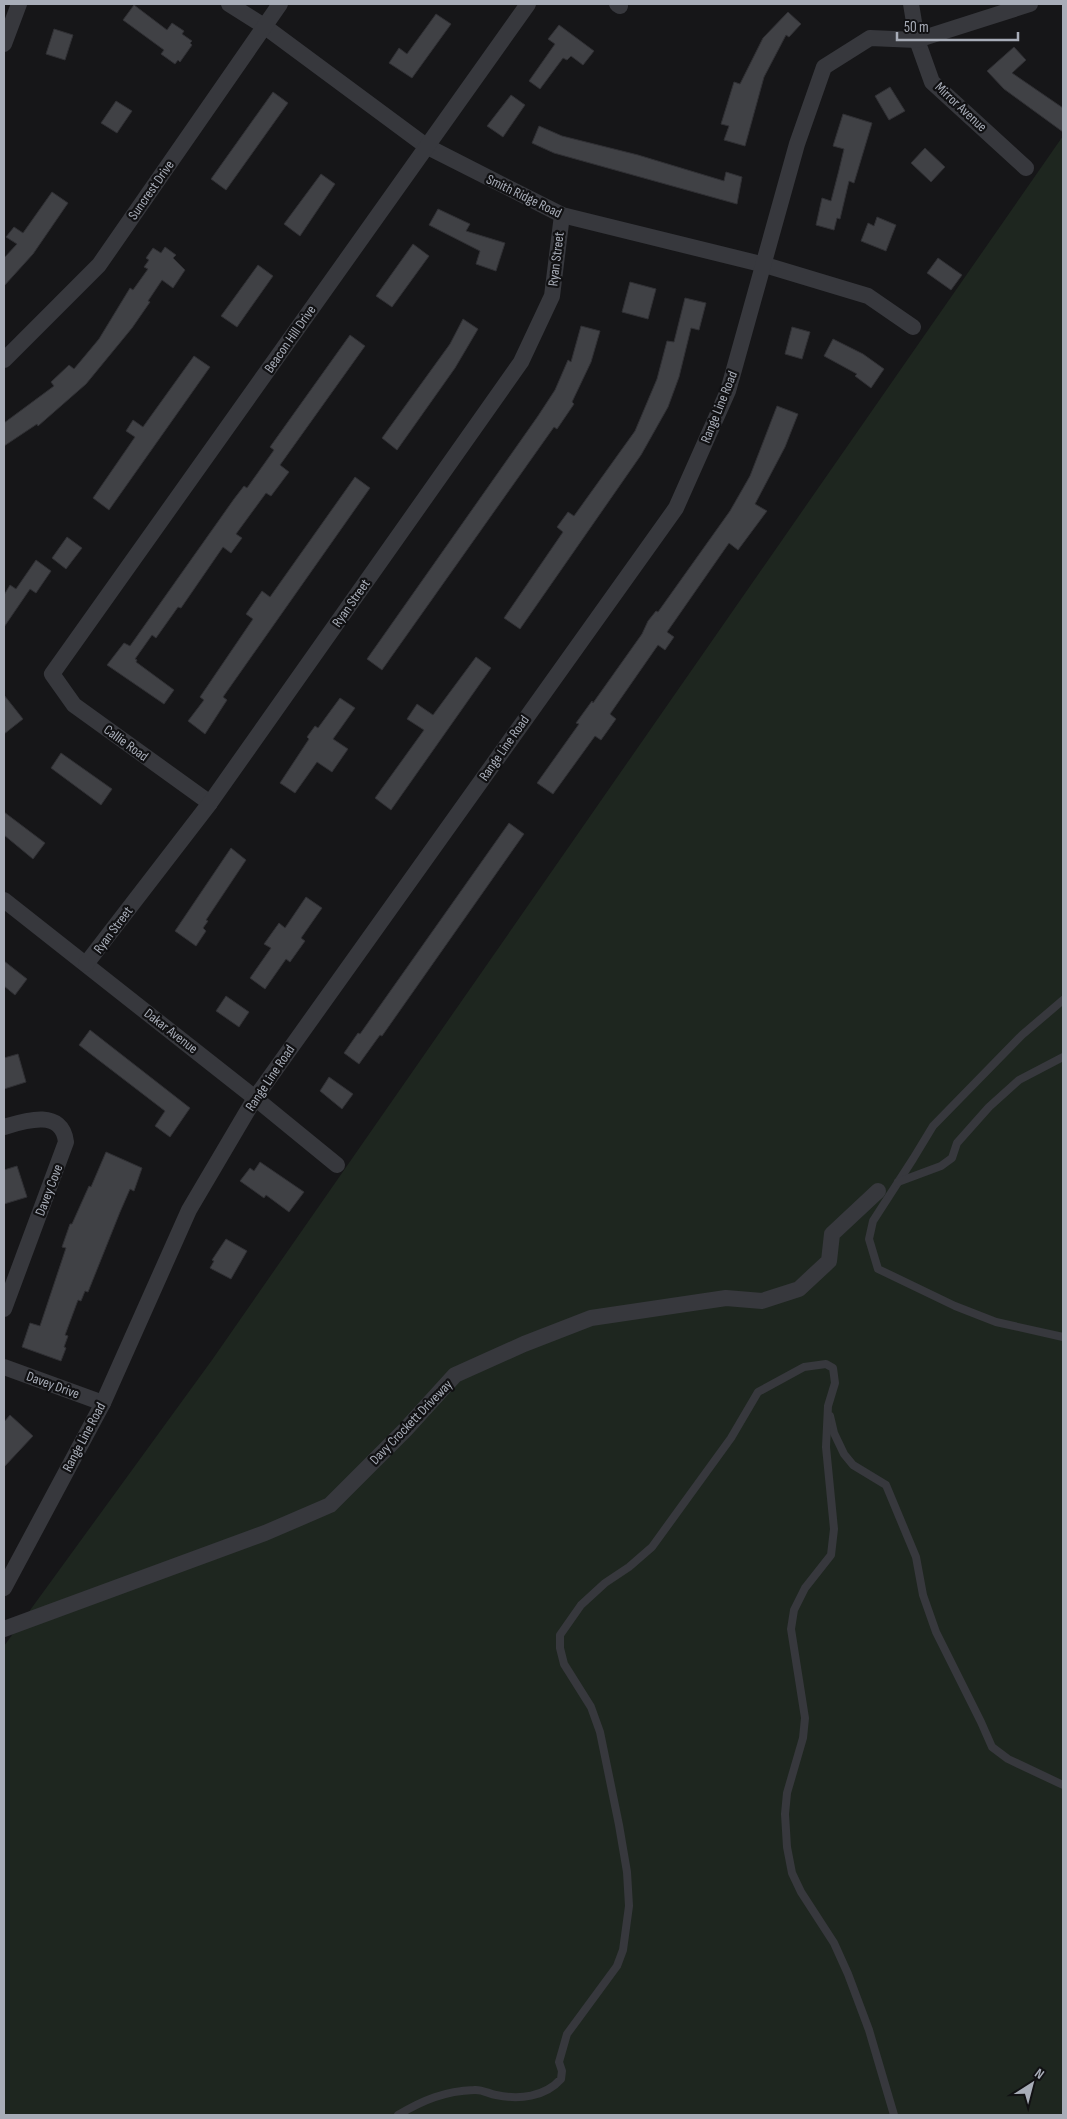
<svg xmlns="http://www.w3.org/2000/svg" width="1067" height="2119" viewBox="0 0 1067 2119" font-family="'Sofia Sans Condensed',sans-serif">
<rect width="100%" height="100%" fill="#161618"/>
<polygon fill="#1e261f" points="1063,136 1063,2115 4,2115 4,1646 212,1360"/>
<g fill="#404145" stroke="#303034">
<polygon points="134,5 167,30 172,23 184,31 182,34 192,41 190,43 192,45 180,62 178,60 175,64 161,54 164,50 123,20"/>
<polygon points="788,12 801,24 789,37 786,35 764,77 745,146 724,140 729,126 721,124 734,82 740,84 763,38"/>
<polygon points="436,14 451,24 412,78 389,63 399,48 407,54"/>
<polygon points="559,25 594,51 583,65 571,56 567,60 563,58 540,89 529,81 555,44 548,39"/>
<polygon points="54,29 73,35 65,60 46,54"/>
<polygon points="1014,47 1026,60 1012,73 1063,108 1063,132 1004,89 987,71"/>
<polygon points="890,87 905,111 889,120 875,96"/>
<polygon points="273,92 288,103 226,190 211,179"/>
<polygon points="511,95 525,105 503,137 487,126"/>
<polygon points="116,101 132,111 117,133 101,123"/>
<polygon points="843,114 872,123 854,183 849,181 840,219 837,218 834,230 816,225 822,198 831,201 839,170 844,149 833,146"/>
<polygon points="539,126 562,136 638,155 724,181 726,172 742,177 737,204 554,153 532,143"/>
<polygon points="925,148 945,167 931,182 911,163"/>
<polygon points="321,174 335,184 300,236 284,224"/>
<polygon points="52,192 68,203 33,254 4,286 4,258 17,244 6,237 14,227 23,233"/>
<polygon points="438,209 470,224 466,231 505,243 496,271 476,264 480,251 429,225"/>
<polygon points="877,217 896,225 886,251 861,241 868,223 874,226"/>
<polygon points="413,244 429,256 392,307 376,296"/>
<polygon points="165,247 176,255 173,258 185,270 173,288 162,280 148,301 150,302 132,328 86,384 38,426 37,424 4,446 4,423 54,386 51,382 69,365 74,369 99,339 130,288 133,290 148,269 144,267 149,260 146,258 153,248 161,253"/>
<polygon points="938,258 962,275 951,290 927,273"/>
<polygon points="258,265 273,276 237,327 221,316"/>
<polygon points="630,282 656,289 648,319 622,312"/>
<polygon points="685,298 706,303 699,330 691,328 679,377 668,407 641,455 520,629 504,618 563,532 557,527 568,512 574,516 635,431 657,379 667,341 674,342"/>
<polygon points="463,319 478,329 455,368 397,450 382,438 450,344"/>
<polygon points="581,326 600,331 591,362 572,402 574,404 557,429 554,427 382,670 367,659 538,416 555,390 568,360 571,362"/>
<polygon points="792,327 810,332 802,359 785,354"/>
<polygon points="350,335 365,346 280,465 289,472 271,496 266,493 236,534 242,538 231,553 223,547 181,608 178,607 156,638 152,635 135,659 137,660 136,662 174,690 164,704 107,665 124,643 130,646 234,499 244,486 247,488 274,450 270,447"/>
<polygon points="833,339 863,354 884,369 871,388 855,376 857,374 824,356"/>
<polygon points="194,356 210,367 109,510 93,498 135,437 126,431 133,420 143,427"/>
<polygon points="777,406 798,414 785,447 755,504 767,511 738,550 729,543 667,632 674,637 665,650 658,645 610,714 616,719 601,740 595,736 553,794 537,783 579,724 576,723 592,701 593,703 642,634 648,621 656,611 658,612 730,511 750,476"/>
<polygon points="355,477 370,488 223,697 227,700 205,734 188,721 204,700 200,697 253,619 246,614 262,591 270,597"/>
<polygon points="67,537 82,548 66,569 52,558"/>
<polygon points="36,560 51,571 36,593 30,589 4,627 4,595 10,585 16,589"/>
<polygon points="476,657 491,668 391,810 375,798 424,730 407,719 417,704 433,715"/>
<polygon points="4,695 23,719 4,734"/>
<polygon points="340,698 355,708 333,739 348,749 332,772 317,762 295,793 280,783 309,739 307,737 315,726 318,728"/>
<polygon points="61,753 112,789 101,805 51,768"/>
<polygon points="4,812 45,843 33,859 4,835"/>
<polygon points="509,823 524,834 382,1036 380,1035 359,1064 344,1053 358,1033 360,1034"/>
<polygon points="231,848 246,860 206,920 208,921 203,928 206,931 196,946 175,931"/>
<polygon points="306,897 322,908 301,938 305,941 290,962 286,959 265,989 250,978 271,948 264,944 279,923 285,928"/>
<polygon points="4,961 27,979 15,995 4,986"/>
<polygon points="226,996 249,1012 239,1027 216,1011"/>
<polygon points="90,1030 190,1108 170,1137 155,1126 165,1111 79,1045"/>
<polygon points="18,1054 26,1082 4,1089 4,1058"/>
<polygon points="329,1077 353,1094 342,1109 320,1091"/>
<polygon points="106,1152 142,1168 134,1191 130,1189 120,1212 88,1292 85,1291 81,1301 78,1300 65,1335 68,1336 64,1347 66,1348 61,1361 22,1347 30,1323 40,1326 66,1248 62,1247 70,1224 72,1224 89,1186 91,1187"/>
<polygon points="260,1162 304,1192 289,1212 266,1195 264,1198 240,1181 250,1168 254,1171"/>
<polygon points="17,1166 27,1197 4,1204 4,1170"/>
<polygon points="226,1239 247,1251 231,1279 210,1268 214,1261 212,1260"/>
<polygon points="10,1415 33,1436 4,1467 4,1422"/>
</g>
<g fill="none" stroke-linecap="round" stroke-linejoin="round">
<g stroke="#37383d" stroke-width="8">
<polyline points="1063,1000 1022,1035 933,1126 913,1159 873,1221 869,1239 878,1269 955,1306 996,1322 1063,1337"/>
<polyline points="898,1182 941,1166 952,1158 957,1143 989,1107 1019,1080 1063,1057"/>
<polyline points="830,1416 834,1433 844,1454 853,1465 886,1485 916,1557 923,1595 936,1632 981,1722 992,1747 1008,1759 1063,1785"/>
<path d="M398 2115C423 2100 445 2091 474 2090 482 2089 489 2094 496 2095 519 2100 545 2097 561 2079L562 2071 559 2062 567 2034 617 1966 623 1950 629 1906 627 1872 619 1825 600 1732 591 1707 564 1664 560 1648V1635L581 1605 605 1583 629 1567 652 1547 731 1438 758 1392 804 1367 826 1364 833 1368 835 1383 828 1406 826 1447 834 1529 831 1555 805 1588 794 1610 791 1629 805 1718 803 1738 787 1793 785 1814 787 1847 792 1873 801 1892 834 1943 848 1974 869 2030 894 2115"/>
</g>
<g stroke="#37383d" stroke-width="16">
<polyline points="229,4 264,26 426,146 562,215 765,265 868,296 913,327"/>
<polyline points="617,4 620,6"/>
<polyline points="911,4 917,40 932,82 1026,168"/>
<polyline points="4,44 19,4"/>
<polyline points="4,360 99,265 280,4"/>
<polyline points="210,803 74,705 52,674 528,4"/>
<polyline points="4,900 255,1098 337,1165"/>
<polyline points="86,964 210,803 521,362 552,296 562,215"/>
<path d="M4 1127C24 1121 62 1108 66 1142L4 1309"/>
<polyline points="4,1367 103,1403"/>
<polyline points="4,1588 103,1403 189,1210 255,1098 676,508 728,391 797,144 824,67 870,38 917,40 1030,4"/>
<polyline points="4,1629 265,1533 330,1505 405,1430 455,1375 524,1344 591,1318 726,1298 762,1301 799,1289 829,1261 832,1234 878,1191"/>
</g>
</g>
<g text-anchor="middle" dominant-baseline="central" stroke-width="4.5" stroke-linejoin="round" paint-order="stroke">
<g font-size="14" fill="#a8adb8" stroke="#111113">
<text transform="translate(961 107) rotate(43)">Mirror Avenue</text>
<text transform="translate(151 190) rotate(-55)">Suncrest Drive</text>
<text transform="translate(524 196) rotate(26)">Smith Ridge Road</text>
<text transform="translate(556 259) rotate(-83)">Ryan Street</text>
<text transform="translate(290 339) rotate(-55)">Beacon Hill Drive</text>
<text transform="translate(719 407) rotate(-68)">Range Line Road</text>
<text transform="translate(351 603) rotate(-55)">Ryan Street</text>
<text transform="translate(126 743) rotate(36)">Callie Road</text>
<text transform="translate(504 748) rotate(-55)">Range Line Road</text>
<text transform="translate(113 930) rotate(-53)">Ryan Street</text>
<text transform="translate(171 1031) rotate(38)">Dakar Avenue</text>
<text transform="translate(270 1078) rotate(-56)">Range Line Road</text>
<text transform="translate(49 1190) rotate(-69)">Davey Cove</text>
<text transform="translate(53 1385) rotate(20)">Davey Drive</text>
<text transform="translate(411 1422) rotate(-46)">Davy Crockett Driveway</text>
<text transform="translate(84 1437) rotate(-62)">Range Line Road</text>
</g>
</g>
<rect width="1067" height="2119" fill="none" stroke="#a8adb8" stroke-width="10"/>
<g transform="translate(1032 2084) rotate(36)" stroke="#111113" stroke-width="4" paint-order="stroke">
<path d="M0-4L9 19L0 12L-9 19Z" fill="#a8adb8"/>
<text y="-8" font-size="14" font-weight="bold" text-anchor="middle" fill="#a8adb8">N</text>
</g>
<path d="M897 32v8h121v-8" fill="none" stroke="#a8adb8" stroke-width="2.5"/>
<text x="904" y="32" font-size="15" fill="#a8adb8" stroke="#111113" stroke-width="4" paint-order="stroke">50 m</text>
</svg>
